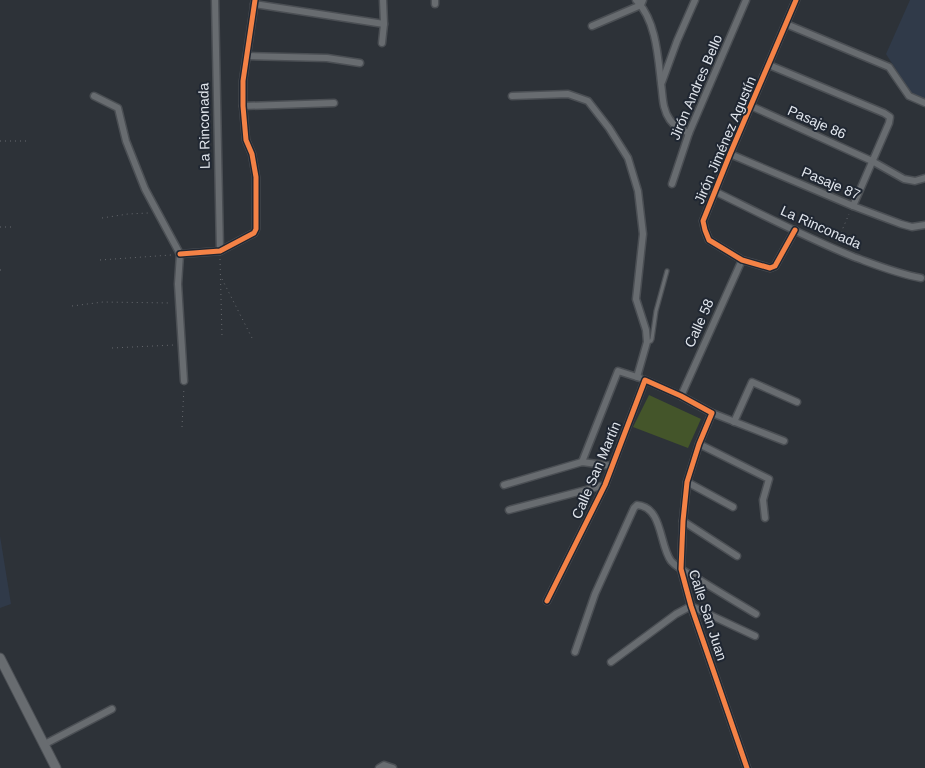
<svg xmlns="http://www.w3.org/2000/svg" width="925" height="768" viewBox="0 0 925 768" font-family="Helvetica,sans-serif">
<rect width="100%" height="100%" fill="#2d3238"/>
<g fill="#303a49">
<polygon points="910,0 925,0 925,100 911,93 886,54"/>
<polygon points="0,536 11,604 0,608"/>
</g>
<polygon fill="#44552a" points="649,395 701,419 688,448 633,427"/>
<g fill="none" stroke-linecap="round" stroke-linejoin="round">
<g stroke="#4b4f54" stroke-width="5.5">
<polyline id="lane" points="647,342 651,341 652,339 656,311 667,271"/>
</g>
<g stroke="#4b4f54" stroke-width="9">
<g id="street">
<polyline points="215,0 220,251"/>
<polyline points="435,0 435,4"/>
<path d="M636 0C656 20 658 56 661 83 663 96 662 109 670 120 675 127 682 130 689 133"/>
<polyline points="254,4 384,24"/>
<polyline points="786,24 889,67 909,96 925,103"/>
<polyline points="592,26 641,5 643,0"/>
<polyline points="382,43 384,24 383,0"/>
<polyline points="247,56 327,58 360,63"/>
<polyline points="769,65 884,113 890,117 889,123 853,206"/>
<polyline points="662,82 677,41 695,0"/>
<polyline points="94,96 118,108 126,141 145,189 180,254 178,284 184,381"/>
<polyline points="512,96 568,94 588,101 609,128 628,158 638,191 643,234 636,299 646,330 647,342 637,377"/>
<polyline points="243,106 334,103"/>
<polyline points="751,106 872,161 904,179 915,181 925,178"/>
<polyline points="730,154 853,206 901,224 912,227 925,225"/>
<polyline points="672,184 689,133 746,0"/>
<path d="M714 191C761 214 807 238 854 257 876 265 898 274 921 278"/>
<polyline points="795,230 775,266 770,268 742,260 709,240 705,230 703,221 730,154 796,0"/>
<polyline points="180,254 220,251 254,233 256,229 256,177 252,154 246,140 243,106 243,81 255,0"/>
<polyline points="681,396 742,260"/>
<polyline points="712,413 784,441"/>
<polyline points="734,422 752,382 797,402"/>
<polyline points="699,444 769,479 763,500 765,518"/>
<polyline points="582,462 618,371 640,378"/>
<polyline points="687,482 733,507"/>
<polyline points="504,485 582,462 612,466"/>
<polyline points="509,510 605,485"/>
<polyline points="683,521 737,556"/>
<polyline points="547,601 605,485 645,380 681,396 712,413 699,444 687,482 683,521 681,569 691,606 747,768"/>
<path d="M575 652 595 594 634 508 637 505C663 507 659 545 671 561 678 569 691 575 700 580 719 592 738 603 756 614"/>
<polyline points="611,662 676,614 691,606 755,636"/>
<polyline points="45,744 112,709"/>
<polyline points="379,768 384,765 393,768"/>
</g>
</g>
<g stroke="#4b4f54" stroke-width="11">
<polyline id="secondary" points="0,658 56,768"/>
</g>
<g stroke="#66696e" stroke-width="1" stroke-dasharray="1 4" stroke-linecap="butt">
<polyline points="0,141 28,141"/>
<polyline points="102,218 128,214 148,213"/>
<polyline points="0,227 15,227"/>
<polyline points="837,242 849,214"/>
<polyline points="220,259 222,336"/>
<polyline points="100,260 171,255"/>
<polyline points="0,270 4,270"/>
<polyline points="222,279 252,338"/>
<polyline points="72,306 103,302 171,303"/>
<polyline points="112,348 174,345"/>
<polyline points="182,427 184,387"/>
</g>
<use href="#lane" stroke="#686c70" stroke-width="3"/>
<use href="#street" stroke="#686c70" stroke-width="6"/>
<use href="#secondary" stroke="#686c70" stroke-width="9"/>
<g stroke="#202732" stroke-width="8">
<g id="cycleway">
<polyline points="795,230 775,266 770,268 742,260 709,240 705,230 703,221 730,154 796,0"/>
<polyline points="180,254 220,251 254,233 256,229 256,177 252,154 246,140 243,106 243,81 255,0"/>
<polyline points="547,601 605,485 645,380 681,396 712,413 699,444 687,482 683,521 681,569 691,606 747,768"/>
</g>
</g>
<use href="#cycleway" stroke="#f48246" stroke-width="5"/>
</g>
<g text-anchor="middle" dominant-baseline="central" stroke-width="4" stroke-linejoin="round" paint-order="stroke">
<g font-size="14" fill="#e0e5ec" stroke="#202732">
<text transform="translate(696 87) rotate(-67)">Jirón Andres Bello</text>
<text transform="translate(817 122) rotate(24)">Pasaje 86</text>
<text transform="translate(204 126) rotate(-91)">La Rinconada</text>
<text transform="translate(725 140) rotate(-67)">Jirón Jiménez Agustín</text>
<text transform="translate(831 183) rotate(23)">Pasaje 87</text>
<text transform="translate(821 227) rotate(24)">La Rinconada</text>
<text transform="translate(699 323) rotate(-66)">Calle 58</text>
<text transform="translate(596 470) rotate(-67)">Calle San Martín</text>
<text transform="translate(708 615) rotate(72)">Calle San Juan</text>
</g>
</g>
</svg>
